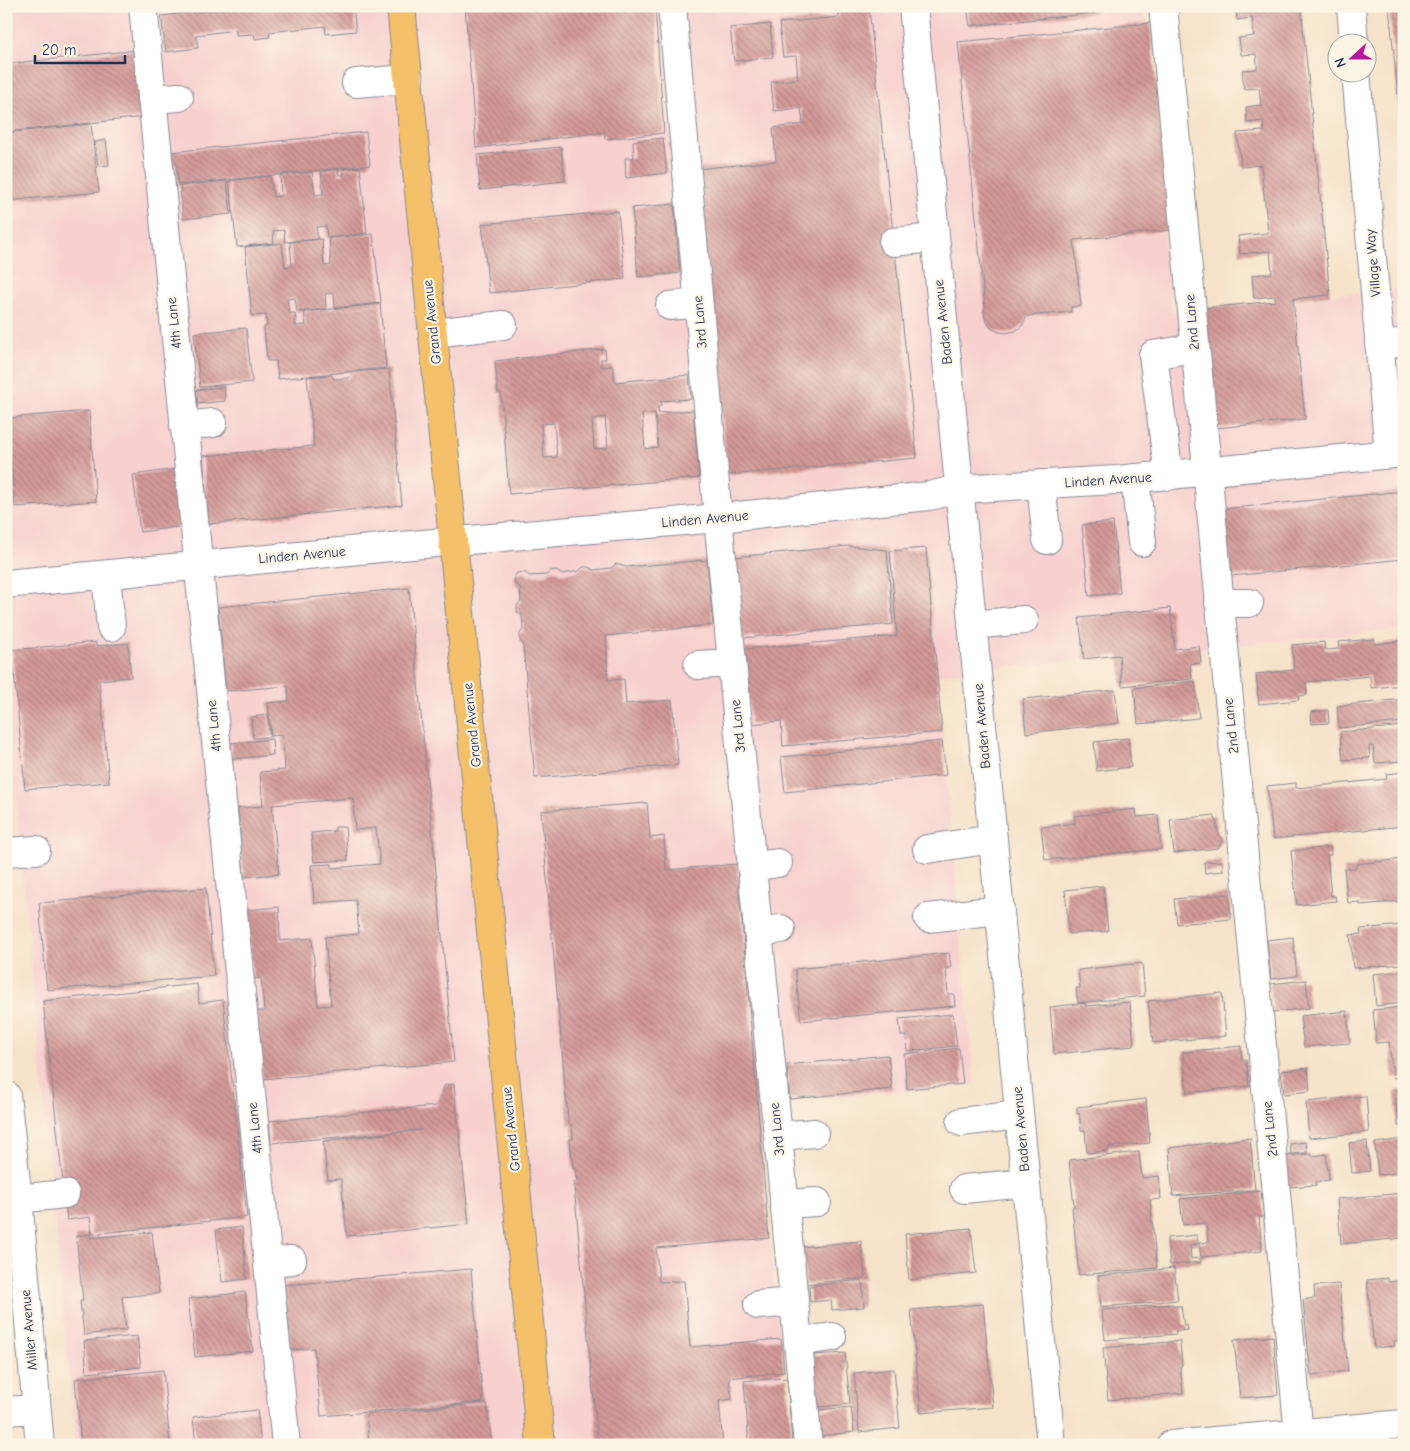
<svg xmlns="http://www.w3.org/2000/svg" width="1410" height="1451" viewBox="0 0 1410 1451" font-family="'Comic Neue',sans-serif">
<defs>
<pattern id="building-back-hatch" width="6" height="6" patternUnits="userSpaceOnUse" patternTransform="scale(1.25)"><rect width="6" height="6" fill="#d49a98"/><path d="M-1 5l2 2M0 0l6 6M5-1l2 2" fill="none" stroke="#ab7e7f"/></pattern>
</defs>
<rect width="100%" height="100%" fill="#fcf5e5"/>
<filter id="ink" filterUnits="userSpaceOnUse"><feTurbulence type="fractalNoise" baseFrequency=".02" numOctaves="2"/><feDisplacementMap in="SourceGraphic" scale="10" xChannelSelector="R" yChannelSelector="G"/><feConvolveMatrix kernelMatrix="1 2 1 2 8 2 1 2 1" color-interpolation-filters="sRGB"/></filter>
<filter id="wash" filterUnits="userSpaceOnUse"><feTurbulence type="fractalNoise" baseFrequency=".0096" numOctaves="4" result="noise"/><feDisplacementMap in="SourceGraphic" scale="20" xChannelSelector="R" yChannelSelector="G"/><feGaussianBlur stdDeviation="1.12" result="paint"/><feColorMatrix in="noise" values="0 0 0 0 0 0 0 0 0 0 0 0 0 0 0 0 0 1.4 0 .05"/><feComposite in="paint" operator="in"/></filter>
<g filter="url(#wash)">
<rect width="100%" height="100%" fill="#f6e2c9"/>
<polygon fill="#f7d0cf" points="6,6 1143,6 1171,312 1395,289 1396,297 1404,296 1404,629 1017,666 937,676 974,1084 758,1105 789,1445 76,1445 6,696"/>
<g id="blocks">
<g fill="url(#building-back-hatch)" fill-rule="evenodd">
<polygon points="251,6 353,6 356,31 326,34 325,26 269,32 270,37 255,39 254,34 236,35 236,30 196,35 198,48 166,52 161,16"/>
<polygon points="465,6 655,6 664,133 605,139 605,132 476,148"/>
<polygon points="967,6 1095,6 1095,13 970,26"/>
<polygon points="1236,6 1301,6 1330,295 1293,299 1305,419 1216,428 1204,308 1275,301 1275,296 1254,298 1252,275 1272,273 1270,251 1240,254 1238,236 1268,233 1261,165 1241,167 1237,133 1264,131 1263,121 1247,123 1246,107 1261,105 1259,88 1244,89 1242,70 1257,69 1257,63 1256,54 1241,55 1239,38 1254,36 1252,18 1237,20"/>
<polygon points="1389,6 1404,6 1404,137 1402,137"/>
<polygon points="869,8 917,458 728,475 696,169 776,161 773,128 803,124 801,108 774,111 771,82 798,79 796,56 783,57 779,23 839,17 839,11"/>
<polygon points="1150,23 1171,230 1074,240 1081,306 1071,307 1071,312 1027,316 1022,326 1015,331 1007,333 999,332 991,328 986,321 984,312 985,307 958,42"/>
<polygon points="770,24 773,57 734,61 730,28"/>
<polygon points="138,50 145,117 6,132 6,64"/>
<polygon points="91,124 99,192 6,201 6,133"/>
<polygon points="366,132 370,165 178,185 176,163 172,164 171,152"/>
<polygon points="663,138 667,173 626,178 625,158 634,158 633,141"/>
<polygon points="106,140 109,165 98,166 95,142"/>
<polygon points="561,147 565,181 480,190 477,155"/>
<polygon points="360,167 367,233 327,238 326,226 316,227 318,239 285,242 284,230 273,231 274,243 237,247 229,181 270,176 273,197 281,196 280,175 312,172 315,195 323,194 321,171 338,169 339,175 344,175 343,169"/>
<polygon points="227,181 231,214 183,219 180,186"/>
<polygon points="674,204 680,273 638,277 632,208"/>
<polygon points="618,211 625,279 489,293 482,224"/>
<polygon points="373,234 381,303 335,308 334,293 325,294 326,309 297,312 295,298 287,299 289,313 295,313 296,326 306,325 304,312 380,304 386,368 278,379 276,361 267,361 264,327 267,326 266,315 252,316 245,247 282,243 285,267 292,266 290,242 322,239 324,266 331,265 329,238"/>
<polygon points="246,328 252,382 200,387 194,333"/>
<path d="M605 349 606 359H601V367L613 366 615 382 689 375 691 399 661 401V406H658V413L693 410 699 478 509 494 501 393H498L495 361ZM655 413 658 447 645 449 642 414ZM605 417 608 448 594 449 592 419ZM554 423 557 457 544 458 541 424Z"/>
<polygon points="389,369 402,505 209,524 203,456 314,446 307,377 331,375 334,379 349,378 353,372"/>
<polygon points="224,387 225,401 198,404 196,390"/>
<polygon points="89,411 96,501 15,507 7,418"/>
<polygon points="177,469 185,526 140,532 133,475"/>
<polygon points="1404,491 1404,559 1230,576 1223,509"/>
<polygon points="1113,522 1120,593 1089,596 1082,525"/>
<polygon points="849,546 887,550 893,624 742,638 734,557"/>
<polygon points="926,548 942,732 783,746 781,721 751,724 744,649 897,636 890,551"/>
<polygon points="707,560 713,625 606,636 608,680 624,679 626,704 672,700 678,765 535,778 523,644 520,641 520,633 523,630 522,615 517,612 517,605 521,602 520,587 515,584 514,577 517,573 525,572 529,576 547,575 550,571 556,570 561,574 579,571 583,567 588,567 594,570 611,568 616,564 626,567"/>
<polygon points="409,588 454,1062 263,1079 256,1011 264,1011 261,978 253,979 247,910 279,907 280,941 312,938 318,1006 331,1005 325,937 359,934 356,900 314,903 311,865 332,864 332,868 380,864 376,828 355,830 353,798 272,805 279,874 244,877 238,808 263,806 260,772 285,770 282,735 271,736 268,703 289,701 288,686 226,691 218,607"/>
<polygon points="1170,608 1175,649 1199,646 1201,663 1190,664 1192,679 1122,686 1119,655 1084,659 1079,618"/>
<polygon points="1374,639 1375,644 1402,641 1402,646 1404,646 1404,685 1371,688 1370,676 1306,682 1307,695 1298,696 1299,700 1259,704 1256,674 1294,670 1292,645 1324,642 1325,650 1339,649 1338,642"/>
<polygon points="96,642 96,646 128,643 131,677 99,680 109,782 25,789 12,650"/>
<polygon points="1195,681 1199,718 1138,724 1134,688"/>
<polygon points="1115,690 1119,723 1026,733 1023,699"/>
<polygon points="1404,699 1404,722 1339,728 1337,706"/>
<polygon points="1328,710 1329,723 1312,724 1311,712"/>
<polygon points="268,715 270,737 253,738 251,717"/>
<polygon points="1404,726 1404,761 1375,763 1373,746 1369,746 1370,758 1343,760 1340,732"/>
<polygon points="1128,738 1131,767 1097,771 1094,742"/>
<polygon points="272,739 273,755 232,759 231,743"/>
<polygon points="942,741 946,775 785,792 781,757"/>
<polygon points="1404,772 1404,826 1273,839 1267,786 1296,783 1296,788 1387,779 1386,774"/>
<polygon points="647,803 650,838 664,836 666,870 737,864 769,1238 656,1248 659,1282 684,1281 690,1347 781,1339 784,1372 729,1378 732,1399 719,1401 723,1445 598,1445 574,1186 574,1182 577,1182 575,1168 573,1168 570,1139 573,1139 572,1125 569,1125 568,1119 541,811"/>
<polygon points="1136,809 1137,817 1158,815 1161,849 1045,860 1041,827 1075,823 1074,816"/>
<polygon points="1214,815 1217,823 1217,830 1222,840 1218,848 1174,853 1170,820"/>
<polygon points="335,827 345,827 348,860 314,862 311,833 335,831"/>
<polygon points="1330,847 1331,855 1327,855 1331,896 1335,896 1336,901 1297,905 1291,851"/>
<polygon points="1404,859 1404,901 1360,905 1360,902 1348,903 1344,869 1356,868 1356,864"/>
<polygon points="1222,861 1223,871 1205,873 1204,862"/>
<polygon points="1103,886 1108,931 1069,934 1065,890"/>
<polygon points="206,888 214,976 47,990 39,903"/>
<polygon points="1229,894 1231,919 1177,924 1174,899"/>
<polygon points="1404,925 1404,964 1353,968 1350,935 1361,934 1360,929"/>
<polygon points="1293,937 1297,976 1271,979 1267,940"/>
<polygon points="949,953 951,968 946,968 948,994 954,994 955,1006 801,1021 795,969"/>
<polygon points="1142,963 1145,996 1078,1003 1076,988 1080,988 1078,970"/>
<polygon points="1404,971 1404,1003 1376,1006 1373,974"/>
<polygon points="1306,980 1309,1008 1273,1012 1270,984"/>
<polygon points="197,984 199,1003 223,1000 247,1217 92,1234 90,1217 67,1220 43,1001"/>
<polygon points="1222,993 1226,1036 1153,1043 1148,1001"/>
<polygon points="1130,1002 1134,1046 1054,1054 1050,1007 1085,1003 1086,1006"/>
<polygon points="1404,1007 1404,1077 1393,1078 1389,1042 1376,1043 1373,1010"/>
<polygon points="1347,1011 1350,1043 1304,1047 1300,1016"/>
<polygon points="953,1014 957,1046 907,1051 906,1036 901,1036 899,1019"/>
<polygon points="1241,1046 1242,1060 1246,1059 1249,1086 1187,1093 1183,1052"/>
<polygon points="959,1048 963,1084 907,1089 904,1054"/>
<polygon points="888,1055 892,1089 790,1099 787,1065"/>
<polygon points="1308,1068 1310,1091 1284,1094 1281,1071"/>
<polygon points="454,1084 469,1224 347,1236 341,1179 328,1180 323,1141 421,1130 271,1143 269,1121 436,1106 445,1085"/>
<polygon points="1404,1090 1404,1126 1398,1126 1395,1091"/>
<polygon points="1366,1096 1369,1132 1309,1138 1306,1102"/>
<polygon points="1146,1099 1150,1143 1108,1147 1109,1151 1087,1153 1085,1130 1081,1130 1079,1113 1077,1114 1077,1107"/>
<polygon points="1250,1138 1255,1190 1173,1196 1169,1148"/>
<polygon points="1404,1139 1404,1176 1402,1173 1378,1175 1375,1143"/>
<polygon points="1367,1141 1370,1171 1352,1173 1349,1143"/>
<polygon points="1306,1142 1307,1153 1291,1154 1290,1144"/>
<polygon points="1139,1152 1142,1178 1159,1176 1161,1199 1150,1200 1157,1268 1079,1275 1072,1207 1074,1207 1069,1160"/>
<polygon points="1311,1154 1312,1156 1326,1154 1329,1180 1316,1182 1316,1185 1289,1187 1285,1156"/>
<polygon points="1261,1191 1264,1217 1259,1217 1262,1251 1201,1257 1199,1243 1208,1242 1206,1223 1183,1225 1180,1199"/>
<polygon points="1404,1193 1404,1238 1341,1244 1337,1199"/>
<polygon points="242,1227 247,1279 222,1282 216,1230"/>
<polygon points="971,1228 976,1273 909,1280 905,1234"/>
<polygon points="152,1232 159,1293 122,1297 126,1330 84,1335 80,1301 83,1301 76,1236 90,1234 90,1238"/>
<polygon points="1197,1235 1198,1244 1190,1245 1191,1259 1201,1258 1201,1262 1170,1265 1167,1238"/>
<polygon points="861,1241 865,1278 806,1284 801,1247"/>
<polygon points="1174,1268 1178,1300 1101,1307 1098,1276"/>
<polygon points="471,1269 483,1402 321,1416 314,1348 291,1350 285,1285"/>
<polygon points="1388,1278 1388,1282 1404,1280 1404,1340 1394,1341 1395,1346 1374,1348 1367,1280"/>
<polygon points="862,1280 864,1307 832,1310 831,1300 810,1302 809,1286"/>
<polygon points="1339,1284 1348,1371 1311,1375 1303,1300 1315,1298 1314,1286"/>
<polygon points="245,1292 253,1351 195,1357 188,1299"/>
<polygon points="983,1304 993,1407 921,1413 911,1310"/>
<polygon points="1173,1304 1173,1306 1181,1306 1184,1325 1187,1325 1188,1330 1175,1331 1176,1334 1105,1340 1102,1310"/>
<polygon points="137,1336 141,1367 87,1373 84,1341"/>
<polygon points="1273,1336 1278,1395 1240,1398 1234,1340"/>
<polygon points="1180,1341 1182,1366 1180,1366 1183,1393 1108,1400 1103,1348"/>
<polygon points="845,1353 850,1404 819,1407 814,1355"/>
<polygon points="894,1369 900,1428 859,1432 854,1373"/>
<polygon points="163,1370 170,1445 81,1445 75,1379"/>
<polygon points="787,1378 792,1441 749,1444 744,1381"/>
<polygon points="487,1403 492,1445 352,1445 352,1443 369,1442 366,1414"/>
<polygon points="851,1407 854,1432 819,1436 816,1410"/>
<polygon points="257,1410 261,1445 196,1445 193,1417"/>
</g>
</g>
</g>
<g filter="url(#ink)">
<use href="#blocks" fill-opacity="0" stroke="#888894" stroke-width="1"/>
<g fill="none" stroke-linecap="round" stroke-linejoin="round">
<g stroke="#888894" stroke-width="30">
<g id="minor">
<polyline points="143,6 286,1445"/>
<polyline points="672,6 718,518 808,1445"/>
<polyline points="913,6 1051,1445"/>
<polyline points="1163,6 1300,1445"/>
<polyline points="1351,6 1354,42"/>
<polyline points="1356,72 1389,454"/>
<polyline points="356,83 409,79"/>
<polyline points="152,99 179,97"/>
<polyline points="893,242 935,238"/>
<polyline points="670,306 698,303"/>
<polyline points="433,333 503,325"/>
<polyline points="1379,344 1404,343"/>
<polyline points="184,426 213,423"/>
<polyline points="1169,476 1153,355 1194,348"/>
<polyline points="1135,478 1142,542"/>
<polyline points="1041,484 1047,540"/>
<polyline points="106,575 111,627"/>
<polyline points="6,584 412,545 718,518 929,496 959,489 1116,480 1404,453"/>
<polyline points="1219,603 1249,603"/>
<polyline points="972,625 1024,620"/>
<polyline points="698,665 732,663"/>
<polyline points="927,849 993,839"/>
<polyline points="6,852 36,850"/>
<polyline points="751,867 778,863"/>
<polyline points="928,918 1000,910"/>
<polyline points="758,932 781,929"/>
<polyline points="6,1095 18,1199 40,1445"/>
<polyline points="961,1122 1019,1115"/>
<polyline points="778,1136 814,1133"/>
<polyline points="964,1189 1026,1183"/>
<polyline points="18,1199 65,1194"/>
<polyline points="784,1204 817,1202"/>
<polyline points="268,1262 292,1260"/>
<polyline points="758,1305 794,1302"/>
<polyline points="798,1342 832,1337"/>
<polyline points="6,1411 36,1409"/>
<polyline points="1171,1445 1404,1424"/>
</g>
</g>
<g stroke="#888894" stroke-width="30">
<polyline id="major" points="401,6 541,1445"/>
</g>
<use href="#minor" stroke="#fff" stroke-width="28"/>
<use href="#major" stroke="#f4c16a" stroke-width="28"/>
</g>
</g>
<g text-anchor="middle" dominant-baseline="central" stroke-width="4.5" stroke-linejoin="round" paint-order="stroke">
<g font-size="14" fill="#1b2f5e" stroke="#fcf5e5">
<text transform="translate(1373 263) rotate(-95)">Village Way</text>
<text transform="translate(432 322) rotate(-96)">Grand Avenue</text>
<text transform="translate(700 322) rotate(-95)">3rd Lane</text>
<text transform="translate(943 322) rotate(-96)">Baden Avenue</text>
<text transform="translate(1192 322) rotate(-95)">2nd Lane</text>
<text transform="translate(174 323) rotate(-96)">4th Lane</text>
<text transform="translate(1108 480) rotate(-4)">Linden Avenue</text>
<text transform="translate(705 519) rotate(-5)">Linden Avenue</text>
<text transform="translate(302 555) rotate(-5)">Linden Avenue</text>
<text transform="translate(472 725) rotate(-96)">Grand Avenue</text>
<text transform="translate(214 726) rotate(-96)">4th Lane</text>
<text transform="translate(738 726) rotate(-96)">3rd Lane</text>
<text transform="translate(982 726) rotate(-95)">Baden Avenue</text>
<text transform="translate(1231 726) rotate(-96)">2nd Lane</text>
<text transform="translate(255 1128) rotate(-96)">4th Lane</text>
<text transform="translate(511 1129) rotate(-96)">Grand Avenue</text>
<text transform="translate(777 1129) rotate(-96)">3rd Lane</text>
<text transform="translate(1021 1129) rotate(-95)">Baden Avenue</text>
<text transform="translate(1270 1129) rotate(-96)">2nd Lane</text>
<text transform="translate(29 1330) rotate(-95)">Miller Avenue</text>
</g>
</g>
<rect width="1410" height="1451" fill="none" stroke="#fcf5e5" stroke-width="25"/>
<g transform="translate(1352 58) rotate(249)"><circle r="24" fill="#fcf5e5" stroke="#a2a6af"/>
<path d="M0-4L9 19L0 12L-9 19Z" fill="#b5179e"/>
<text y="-8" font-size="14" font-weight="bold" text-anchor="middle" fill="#1b2f5e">N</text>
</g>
<path d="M35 55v8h90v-8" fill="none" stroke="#1b2f5e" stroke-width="2.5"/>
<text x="42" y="55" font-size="15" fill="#1b2f5e" stroke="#fcf5e5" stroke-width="4" paint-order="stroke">20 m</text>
</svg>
